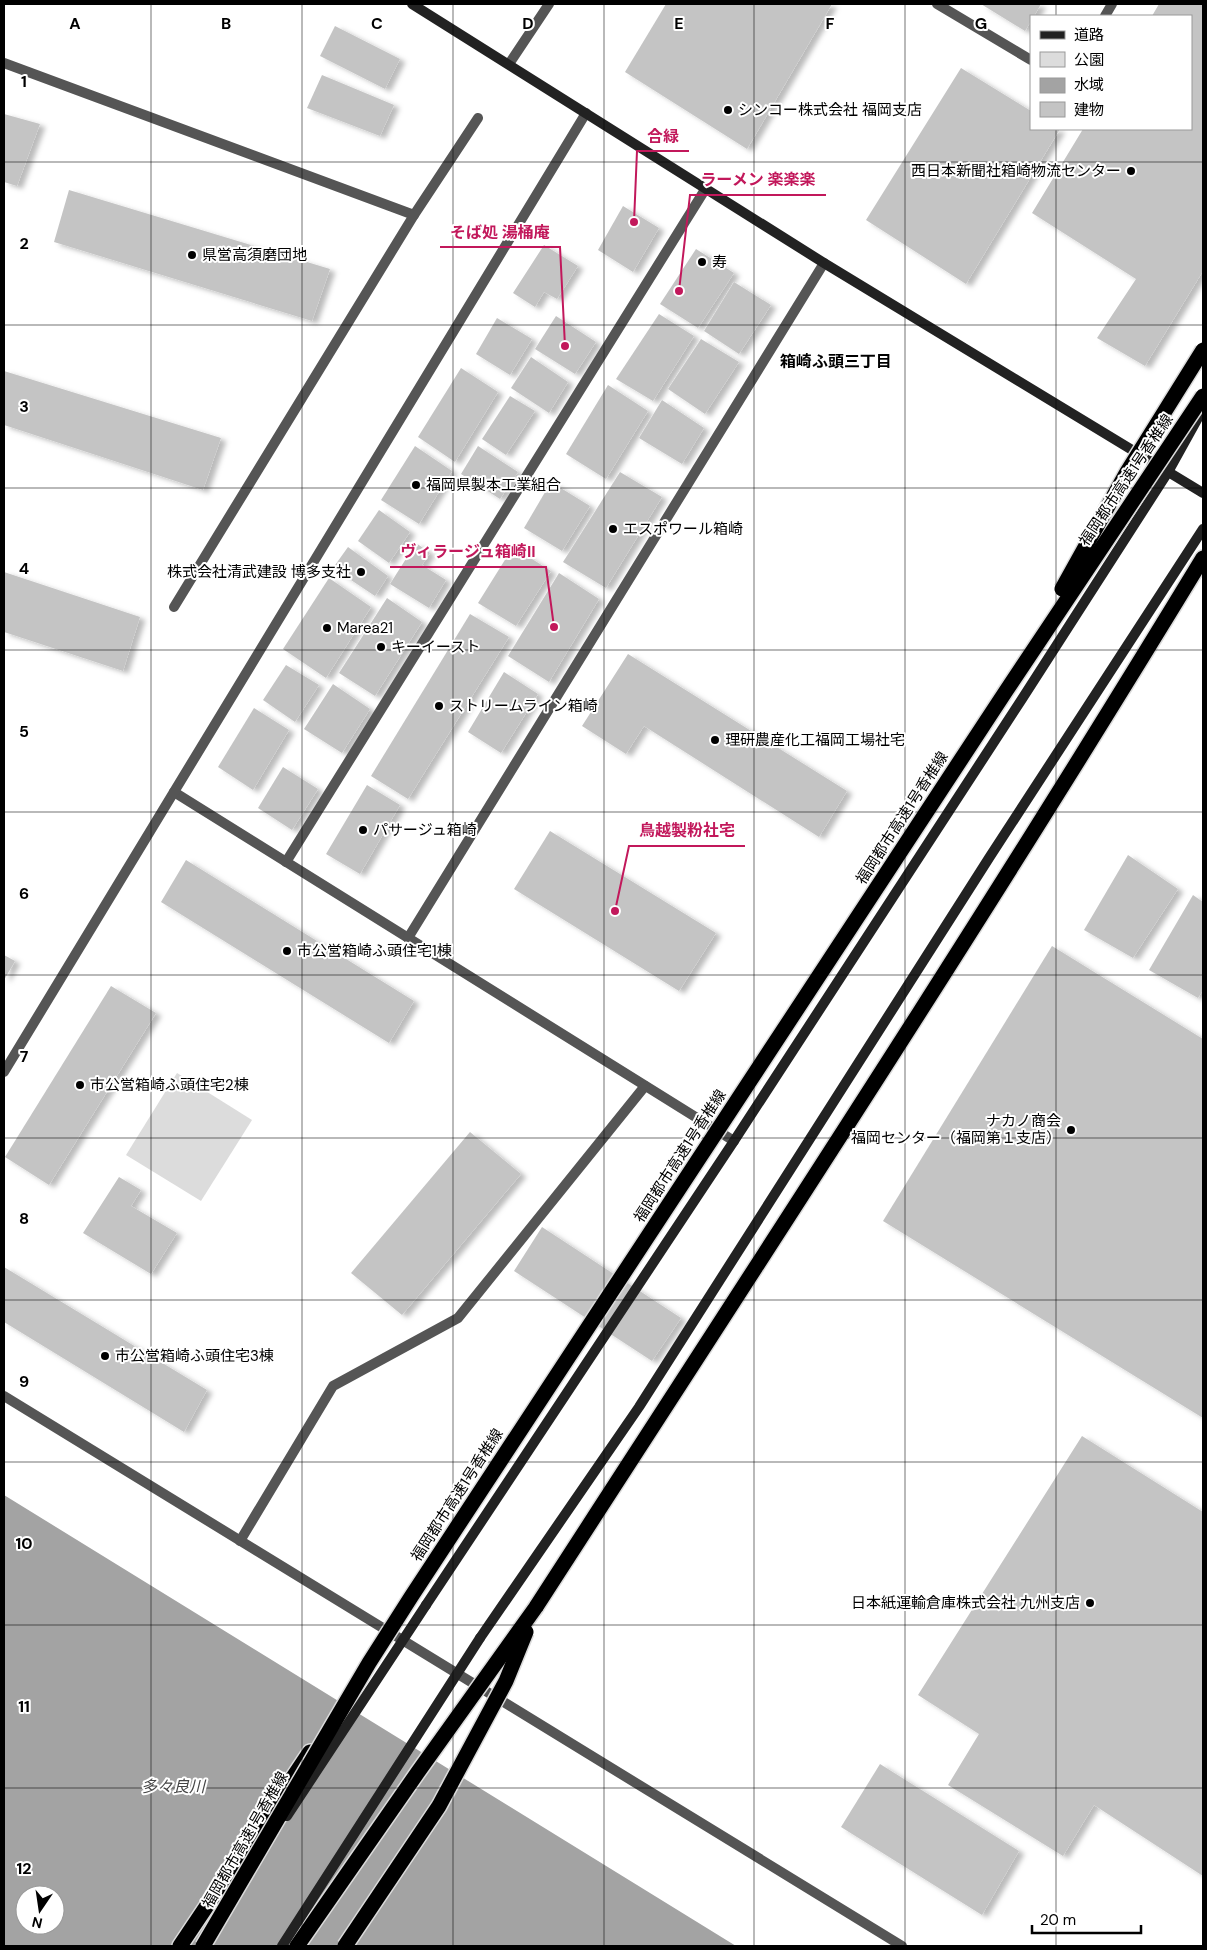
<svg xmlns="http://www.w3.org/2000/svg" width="1207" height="1950" viewBox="0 0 1207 1950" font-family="'DM Sans','Noto Sans JP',sans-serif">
<defs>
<filter id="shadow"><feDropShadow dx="5.5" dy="3" stdDeviation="2.5" flood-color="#0004"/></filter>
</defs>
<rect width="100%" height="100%" fill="#fff"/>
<polygon fill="#dcdcdc" points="177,1073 252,1120 201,1201 126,1155"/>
<path fill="#a3a3a3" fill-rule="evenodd" d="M4 1495 736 1946H4ZM25 1895H55V1925H25Z"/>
<g fill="#c4c4c4" filter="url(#shadow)">
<polygon points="666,4 832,4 747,149 625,72"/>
<polygon points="981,4 1041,4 1034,16 1031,16 1031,21 1025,31"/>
<polygon points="1159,4 1203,4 1203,271 1145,366 1097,338 1136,279 1032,213 1083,129 1191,129 1191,16 1152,16"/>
<polygon points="335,26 400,59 385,89 320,56"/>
<polygon points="961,68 1031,111 1031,129 1060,129 966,284 866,220"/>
<polygon points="322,75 394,105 380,136 307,108"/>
<polygon points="4,114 40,124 17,186 4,182"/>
<polygon points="69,190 330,269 312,321 54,242"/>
<polygon points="623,206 659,228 633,272 598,250"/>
<polygon points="544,245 578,266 557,299 544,292 535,307 513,293"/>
<polygon points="696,249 734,273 698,328 660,304"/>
<polygon points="734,282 771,305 739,354 704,331"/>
<polygon points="659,314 694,336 653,401 616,379"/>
<polygon points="556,316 596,342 575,374 535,349"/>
<polygon points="497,318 532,339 510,375 476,354"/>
<polygon points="701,339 739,362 705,414 668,389"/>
<polygon points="531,357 568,382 549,413 511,388"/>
<polygon points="461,368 498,392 455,462 418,437"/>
<polygon points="4,371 221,438 203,490 4,425"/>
<polygon points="608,385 648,411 606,479 566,454"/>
<polygon points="510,396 535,411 506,455 482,439"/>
<polygon points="662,400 704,428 682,464 639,438"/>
<polygon points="415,446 452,471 419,524 381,500"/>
<polygon points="478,446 518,472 500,499 461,474"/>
<polygon points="620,472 662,497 606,588 563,562"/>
<polygon points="551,482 590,506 562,551 524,528"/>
<polygon points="379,510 410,532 389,563 358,541"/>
<polygon points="416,543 430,553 422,565 446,580 429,608 390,584"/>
<polygon points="348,547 388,576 375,596 333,568"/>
<polygon points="513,547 551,571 516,626 478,603"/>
<polygon points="4,572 140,617 123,671 4,632"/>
<polygon points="559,573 599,599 549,682 508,656"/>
<polygon points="329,578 371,607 326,678 283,649"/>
<polygon points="387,598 422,622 375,696 339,673"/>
<polygon points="470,614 509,637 408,799 371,776"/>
<polygon points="628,654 847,791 819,837 644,726 626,754 582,726"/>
<polygon points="286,665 319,685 295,722 263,700"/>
<polygon points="504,672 538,694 501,753 468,732"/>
<polygon points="333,684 370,709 342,753 304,729"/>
<polygon points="254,708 289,730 253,790 218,767"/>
<polygon points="283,767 318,789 292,830 258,808"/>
<polygon points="367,785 400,805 360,874 326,854"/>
<polygon points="550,831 716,933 679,991 514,889"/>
<polygon points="1128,855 1178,889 1133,958 1084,930"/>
<polygon points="186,860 414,1001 389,1043 161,902"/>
<polygon points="1193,895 1203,902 1203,990 1198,998 1149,970"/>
<polygon points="1052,946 1203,1039 1203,1418 883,1221"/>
<polygon points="4,955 15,961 4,980"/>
<polygon points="111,986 156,1013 49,1185 5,1157"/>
<polygon points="470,1132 521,1174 402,1315 351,1273"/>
<polygon points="119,1177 141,1190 131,1206 177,1233 151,1274 83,1233"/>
<polygon points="542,1227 681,1318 652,1361 514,1271"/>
<polygon points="4,1267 207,1390 184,1432 4,1322"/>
<polygon points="1082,1436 1203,1512 1203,1876 1094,1805 1063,1856 948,1785 979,1734 918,1695"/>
<polygon points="880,1764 1019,1851 982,1915 841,1827"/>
</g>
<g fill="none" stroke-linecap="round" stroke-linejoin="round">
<g stroke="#dbdbdb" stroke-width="18">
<g id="highway">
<path d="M536 1607C761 1259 988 912 1203 558"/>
<polyline points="180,1946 310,1752"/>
</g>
</g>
<g stroke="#555" stroke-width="10">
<polyline points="4,63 414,215"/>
<polyline points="174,607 414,215 478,118"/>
</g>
<g stroke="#555" stroke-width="10">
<polyline points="937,4 1031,60"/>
<polyline points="1105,16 1112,4"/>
<polyline points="509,64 549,4"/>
<polyline points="174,792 734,1141"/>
<polyline points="286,862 706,188"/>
<polyline points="408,938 824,263"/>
<polyline points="4,1072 586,113"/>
<polyline points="4,1396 902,1946"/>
<polyline points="240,1541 333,1386 458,1318 645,1086"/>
</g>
<g stroke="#222" stroke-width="10">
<polyline points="412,4 824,263 1203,493"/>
<polyline points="426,1605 734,1141 1022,699 1168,472 1203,409"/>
<polyline points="480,1638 639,1407 989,858 1203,529"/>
</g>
<use href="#highway" stroke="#000" stroke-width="15"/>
<g stroke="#dbdbdb" stroke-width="18" stroke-linecap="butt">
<g id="highway-bridge">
<polyline points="1062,589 1127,472 1203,350"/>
<polyline points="203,1946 369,1663 411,1597 1006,691 1203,396"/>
<polyline points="297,1946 418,1772 536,1607"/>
<polyline points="345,1946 439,1806 506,1681 526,1632"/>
</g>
</g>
<g stroke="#222" stroke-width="10">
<polyline points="287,1816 426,1605"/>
<polyline points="282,1946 480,1638"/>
</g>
<use href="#highway-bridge" stroke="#000" stroke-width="15"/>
</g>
<path fill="none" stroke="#000" stroke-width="1" stroke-opacity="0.55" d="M151 4V1946M302 4V1946M453 4V1946M604 4V1946M754 4V1946M905 4V1946M1056 4V16M1056 129V1946M4 162H1203M4 325H1203M4 488H1203M4 650H1203M4 812H1203M4 975H1203M4 1138H1203M4 1300H1203M4 1462H1203M4 1625H1203M4 1788H1203"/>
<g fill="#000" stroke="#fff" stroke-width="2">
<circle cx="728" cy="110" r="5"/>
<circle cx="1131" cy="171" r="5"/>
<circle cx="192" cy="255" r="5"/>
<circle cx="702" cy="262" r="5"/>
<circle cx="416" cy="485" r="5"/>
<circle cx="613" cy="529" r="5"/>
<circle cx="361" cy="572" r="5"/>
<circle cx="327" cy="628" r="5"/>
<circle cx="381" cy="647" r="5"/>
<circle cx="439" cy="706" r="5"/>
<circle cx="715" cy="740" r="5"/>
<circle cx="363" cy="830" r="5"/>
<circle cx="287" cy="951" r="5"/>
<circle cx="80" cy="1085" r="5"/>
<circle cx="1071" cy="1130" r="5"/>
<circle cx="105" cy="1356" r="5"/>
<circle cx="1090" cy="1603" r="5"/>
</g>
<g text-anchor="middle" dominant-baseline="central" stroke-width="4" stroke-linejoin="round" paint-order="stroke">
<g font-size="15" fill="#000" stroke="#fff" text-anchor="start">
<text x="738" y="110">シンコー株式会社 福岡支店</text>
<text x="1121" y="171" text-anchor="end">西日本新聞社箱崎物流センター</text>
<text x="202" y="255">県営高須磨団地</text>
<text x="712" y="262">寿</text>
<text x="426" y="485">福岡県製本工業組合</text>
<text x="623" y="529">エスポワール箱崎</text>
<text x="351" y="572" text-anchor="end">株式会社清武建設 博多支社</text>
<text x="337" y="628">Marea21</text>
<text x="391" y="647">キーイースト</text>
<text x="449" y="706">ストリームライン箱崎</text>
<text x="725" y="740">理研農産化工福岡工場社宅</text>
<text x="373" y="830">パサージュ箱崎</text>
<text x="297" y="951">市公営箱崎ふ頭住宅1棟</text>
<text x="90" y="1085">市公営箱崎ふ頭住宅2棟</text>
<text x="1061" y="1121" text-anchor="end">ナカノ商会<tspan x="1061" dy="17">福岡センター（福岡第１支店）</tspan></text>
<text x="115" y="1356">市公営箱崎ふ頭住宅3棟</text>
<text x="1080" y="1603" text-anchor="end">日本紙運輸倉庫株式会社 九州支店</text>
</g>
<g font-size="15" fill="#000" stroke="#fff">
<text transform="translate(1126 480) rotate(-56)">福岡都市高速1号香椎線</text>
<text transform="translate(902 818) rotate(-57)">福岡都市高速1号香椎線</text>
<text transform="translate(680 1156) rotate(-57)">福岡都市高速1号香椎線</text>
<text transform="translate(457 1495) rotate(-57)">福岡都市高速1号香椎線</text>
<text transform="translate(245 1840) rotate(-60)">福岡都市高速1号香椎線</text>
</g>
<g font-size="16" font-weight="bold" fill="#000" stroke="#fff">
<text x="836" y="361">箱崎ふ頭三丁目</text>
</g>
<g font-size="16" font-style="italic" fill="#444" stroke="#fff">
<text x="173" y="1786">多々良川</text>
</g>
</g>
<g font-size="16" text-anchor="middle" font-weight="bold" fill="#000" stroke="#fff" stroke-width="4" stroke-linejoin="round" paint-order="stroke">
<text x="75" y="29">A</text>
<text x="226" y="29">B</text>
<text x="377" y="29">C</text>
<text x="528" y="29">D</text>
<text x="679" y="29">E</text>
<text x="830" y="29">F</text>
<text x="981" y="29">G</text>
<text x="24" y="87">1</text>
<text x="24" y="249">2</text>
<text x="24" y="412">3</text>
<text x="24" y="574">4</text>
<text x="24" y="737">5</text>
<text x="24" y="899">6</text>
<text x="24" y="1062">7</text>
<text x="24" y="1224">8</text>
<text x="24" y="1387">9</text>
<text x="24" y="1549">10</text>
<text x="24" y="1712">11</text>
<text x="24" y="1874">12</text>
</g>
<path fill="none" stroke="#c2185b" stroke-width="2" d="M634 222L637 151H689M679 291L690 195H826M565 346L560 247H440M554 627L546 567H390M615 911L629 846H745"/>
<g fill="#c2185b" stroke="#fff" stroke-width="2">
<circle cx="634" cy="222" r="5"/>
<circle cx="679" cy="291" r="5"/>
<circle cx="565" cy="346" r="5"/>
<circle cx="554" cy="627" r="5"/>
<circle cx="615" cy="911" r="5"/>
</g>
<g font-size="16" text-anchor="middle" font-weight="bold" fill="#c2185b" stroke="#fff" stroke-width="4" stroke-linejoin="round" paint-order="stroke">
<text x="663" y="142">合緑</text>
<text x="758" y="185">ラーメン 楽楽楽</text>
<text x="500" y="238">そば処 湯桶庵</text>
<text x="468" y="557">ヴィラージュ箱崎II</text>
<text x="687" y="836">鳥越製粉社宅</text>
</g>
<rect width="1207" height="1950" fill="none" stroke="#000000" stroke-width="10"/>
<rect x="1030" y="15" width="162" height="115" fill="#ffffff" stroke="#999999"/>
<rect x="1040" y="31" width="25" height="8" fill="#222222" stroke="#999999"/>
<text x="1074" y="40" font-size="15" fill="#000000">道路</text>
<rect x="1040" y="52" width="25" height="15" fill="#dcdcdc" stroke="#999999"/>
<text x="1074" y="65" font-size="15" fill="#000000">公園</text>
<rect x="1040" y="78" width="25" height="15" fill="#a3a3a3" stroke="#999999"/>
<text x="1074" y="90" font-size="15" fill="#000000">水域</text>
<rect x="1040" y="102" width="25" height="15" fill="#c4c4c4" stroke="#999999"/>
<text x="1074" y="115" font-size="15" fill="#000000">建物</text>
<g transform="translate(40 1910) rotate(193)"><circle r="24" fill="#ffffff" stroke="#999999"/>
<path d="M0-4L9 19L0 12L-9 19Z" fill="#000000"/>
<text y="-8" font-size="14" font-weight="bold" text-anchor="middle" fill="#000000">N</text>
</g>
<path d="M1032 1925v8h109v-8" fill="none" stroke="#000000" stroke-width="2.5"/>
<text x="1040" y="1925" font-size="15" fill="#000000" stroke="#ffffff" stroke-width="4" paint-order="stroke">20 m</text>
</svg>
